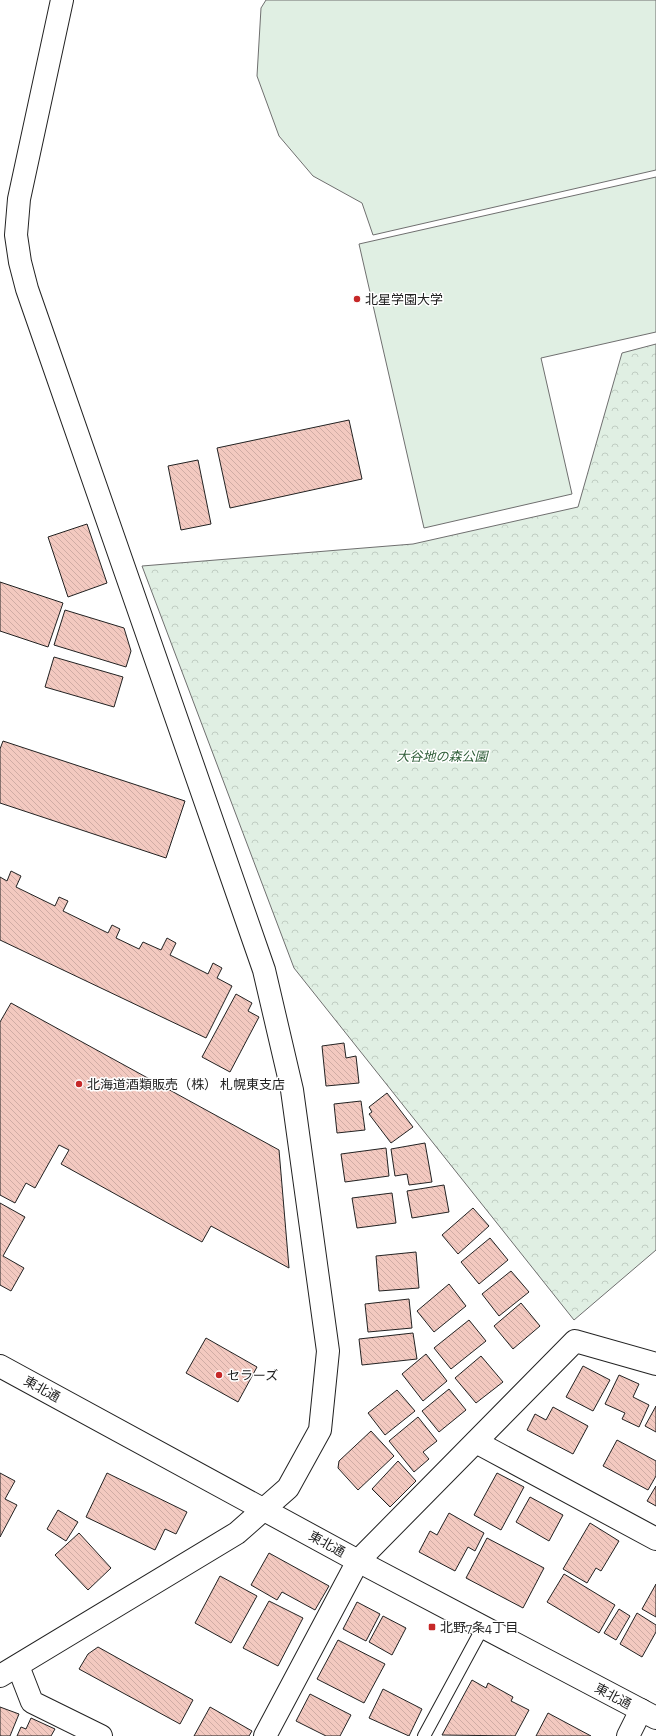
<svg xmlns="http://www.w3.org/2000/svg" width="656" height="1736" viewBox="0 0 656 1736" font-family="'Zilla Slab','Noto Sans JP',serif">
<defs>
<pattern id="park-crowns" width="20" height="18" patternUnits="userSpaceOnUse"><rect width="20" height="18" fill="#e0efe3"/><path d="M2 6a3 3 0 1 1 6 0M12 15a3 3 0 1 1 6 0" fill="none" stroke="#c0cdc2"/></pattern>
<pattern id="building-back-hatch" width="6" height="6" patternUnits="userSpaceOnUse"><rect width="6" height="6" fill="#f3c9c0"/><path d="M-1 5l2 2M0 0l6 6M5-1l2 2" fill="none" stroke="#d0aca5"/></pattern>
</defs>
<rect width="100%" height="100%" fill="#fff"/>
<polygon fill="url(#park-crowns)" stroke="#6f6f6f" points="656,344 656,1250 574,1320 294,968 142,566 413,544 578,507 622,353"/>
<g fill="#e0efe3" stroke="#6f6f6f">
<polygon points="266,0 656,0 656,170 373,235 362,203 313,176 279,136 257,76 261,8"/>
<polygon points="656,177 656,332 541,358 572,494 424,528 359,244"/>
</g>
<g fill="url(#building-back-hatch)" stroke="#222">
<polygon points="349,420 362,479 230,508 217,448"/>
<polygon points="198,460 211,524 181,530 168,466"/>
<polygon points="87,524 107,583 68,597 48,537"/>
<polygon points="0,582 63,603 48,647 0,631"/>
<polygon points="65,610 124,628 131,651 126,667 54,645"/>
<polygon points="54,657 123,677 114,707 45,687"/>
<polygon points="3,741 185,801 166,858 0,803 0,749"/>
<polygon points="11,871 21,876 16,887 55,906 59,897 68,901 63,911 108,933 112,925 120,929 116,938 139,949 143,942 161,950 167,938 176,943 170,955 208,974 213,963 222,968 217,978 232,986 206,1038 0,940 0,877 7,881"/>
<polygon points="236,994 252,1003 248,1011 259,1017 230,1072 202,1057"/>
<polygon points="11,1003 279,1150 289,1268 211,1226 202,1242 61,1164 69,1150 59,1145 35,1188 26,1183 15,1203 0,1195 0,1022"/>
<polygon points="344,1043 346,1058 356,1056 359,1083 326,1086 322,1046"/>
<polygon points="387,1093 413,1127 391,1143 369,1114 372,1112 369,1107"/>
<polygon points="361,1101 365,1130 337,1133 334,1104"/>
<polygon points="425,1143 432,1182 409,1185 407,1174 395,1176 391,1149"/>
<polygon points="386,1148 389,1176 345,1182 341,1154"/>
<polygon points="444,1185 449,1212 412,1218 407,1191"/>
<polygon points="392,1193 396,1223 357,1228 352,1198"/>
<polygon points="0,1203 25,1217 3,1256 24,1268 11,1291 0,1285"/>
<polygon points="473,1208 489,1226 458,1254 442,1235"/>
<polygon points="490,1238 508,1260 479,1284 461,1262"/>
<polygon points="416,1252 419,1288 379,1291 376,1256"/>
<polygon points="511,1271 529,1292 499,1316 482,1294"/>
<polygon points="449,1284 466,1306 434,1332 417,1311"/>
<polygon points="409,1299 412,1328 368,1332 365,1304"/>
<polygon points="521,1303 540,1326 513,1349 494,1326"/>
<polygon points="469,1320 486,1341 451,1369 434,1348"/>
<polygon points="413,1333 417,1359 362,1365 359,1339"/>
<polygon points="206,1338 257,1367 238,1402 186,1373"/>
<polygon points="426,1354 447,1381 423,1401 402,1374"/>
<polygon points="481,1356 503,1382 476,1403 455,1378"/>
<polygon points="583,1366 610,1380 593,1411 566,1397"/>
<polygon points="619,1375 639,1384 633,1397 649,1405 639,1427 622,1419 625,1413 605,1404"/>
<polygon points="449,1389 466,1410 439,1432 422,1411"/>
<polygon points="397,1390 415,1411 385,1435 368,1413"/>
<polygon points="656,1406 656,1432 645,1426"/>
<polygon points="553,1407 588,1426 573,1454 527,1430 535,1414 546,1420"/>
<polygon points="418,1417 437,1441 423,1452 429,1459 414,1472 389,1441"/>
<polygon points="371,1431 394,1456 358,1490 338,1468 339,1461"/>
<polygon points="617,1440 656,1461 656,1476 648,1490 603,1466"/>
<polygon points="398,1461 416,1481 390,1507 372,1489"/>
<polygon points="0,1473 15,1481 5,1499 17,1505 0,1537"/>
<polygon points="107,1473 187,1512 176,1534 165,1529 155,1550 86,1517"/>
<polygon points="497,1473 524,1487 501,1530 474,1515"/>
<polygon points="656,1486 656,1506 647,1501"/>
<polygon points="530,1497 563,1515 549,1541 516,1522"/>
<polygon points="58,1510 78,1522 66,1541 47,1529"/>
<polygon points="449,1513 484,1533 475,1551 468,1547 455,1571 419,1552 430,1531 437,1535"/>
<polygon points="590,1523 619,1541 601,1571 596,1568 587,1583 563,1569"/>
<polygon points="79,1533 111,1568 88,1590 55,1555"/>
<polygon points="487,1538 544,1568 523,1608 466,1578"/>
<polygon points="269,1553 329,1586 315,1610 282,1592 277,1600 251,1585"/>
<polygon points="564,1574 615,1605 599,1633 547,1602"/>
<polygon points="220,1576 257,1596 231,1643 195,1623"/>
<polygon points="656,1584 656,1617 642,1609"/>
<polygon points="269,1601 303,1618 278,1666 243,1648"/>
<polygon points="357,1602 380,1614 366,1641 343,1629"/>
<polygon points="619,1609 630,1616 616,1640 604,1633"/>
<polygon points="637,1613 656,1625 656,1632 642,1657 620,1644"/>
<polygon points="383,1616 406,1628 392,1655 369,1642"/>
<polygon points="338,1640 385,1664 364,1703 317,1679"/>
<polygon points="98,1647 193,1700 180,1724 79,1669 88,1654"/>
<polygon points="472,1680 486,1688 488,1683 513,1697 511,1701 529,1710 515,1736 442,1735"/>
<polygon points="383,1689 422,1709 409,1736 369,1718"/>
<polygon points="310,1694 351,1715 340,1736 326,1736 296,1721"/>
<polygon points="0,1707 19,1714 10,1736 0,1736"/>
<polygon points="210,1707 252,1731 249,1736 194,1736"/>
<polygon points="548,1713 591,1736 536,1736"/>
<polygon points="31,1718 55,1729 51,1736 17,1736 21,1727 26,1729"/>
</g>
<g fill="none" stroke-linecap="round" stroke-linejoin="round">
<g stroke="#222" stroke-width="14">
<polyline id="service" points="424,1736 483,1627"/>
</g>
<g stroke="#222" stroke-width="24">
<g id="minor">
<polyline points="476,1442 656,1539"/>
<polyline points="18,1666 32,1702 101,1736"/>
<polyline points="265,1736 358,1561 575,1341 656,1364"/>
<polyline points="628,1736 641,1710"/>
</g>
</g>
<g stroke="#222" stroke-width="24">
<g id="tertiary">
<polyline points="0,1366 358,1561 656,1718"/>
<polyline points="0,1676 237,1533 288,1488 320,1430 328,1351 292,1090 264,970 27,289 20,262 16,235 19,199 62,0"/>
</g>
</g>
<use href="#service" stroke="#fff" stroke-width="12"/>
<use href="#minor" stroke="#fff" stroke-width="22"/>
<use href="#tertiary" stroke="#fff" stroke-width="22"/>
</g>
<g fill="#c62828" stroke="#fff" stroke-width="1.5">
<circle cx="357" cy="299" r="4"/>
<circle cx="79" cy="1084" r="4"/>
<circle cx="219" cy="1375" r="4"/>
<rect x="428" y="1623" width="8" height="8" rx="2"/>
</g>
<g text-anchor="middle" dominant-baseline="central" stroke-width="3" stroke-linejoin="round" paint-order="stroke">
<g font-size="13" fill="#222" stroke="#fff" text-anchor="start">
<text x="365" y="299">北星学園大学</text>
<text x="87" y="1084">北海道酒類販売（株） 札幌東支店</text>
<text x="227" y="1375">セラーズ</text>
<text x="440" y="1627">北野7条4丁目</text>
</g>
<g font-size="13" font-style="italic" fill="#2f5e38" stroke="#fff">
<text x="442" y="756">大谷地の森公園</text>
</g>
<g font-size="13" fill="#222" stroke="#fff">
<text transform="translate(42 1389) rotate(29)">東北通</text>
<text transform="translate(327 1544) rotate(29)">東北通</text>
<text transform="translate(613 1696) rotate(28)">東北通</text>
</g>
</g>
</svg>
